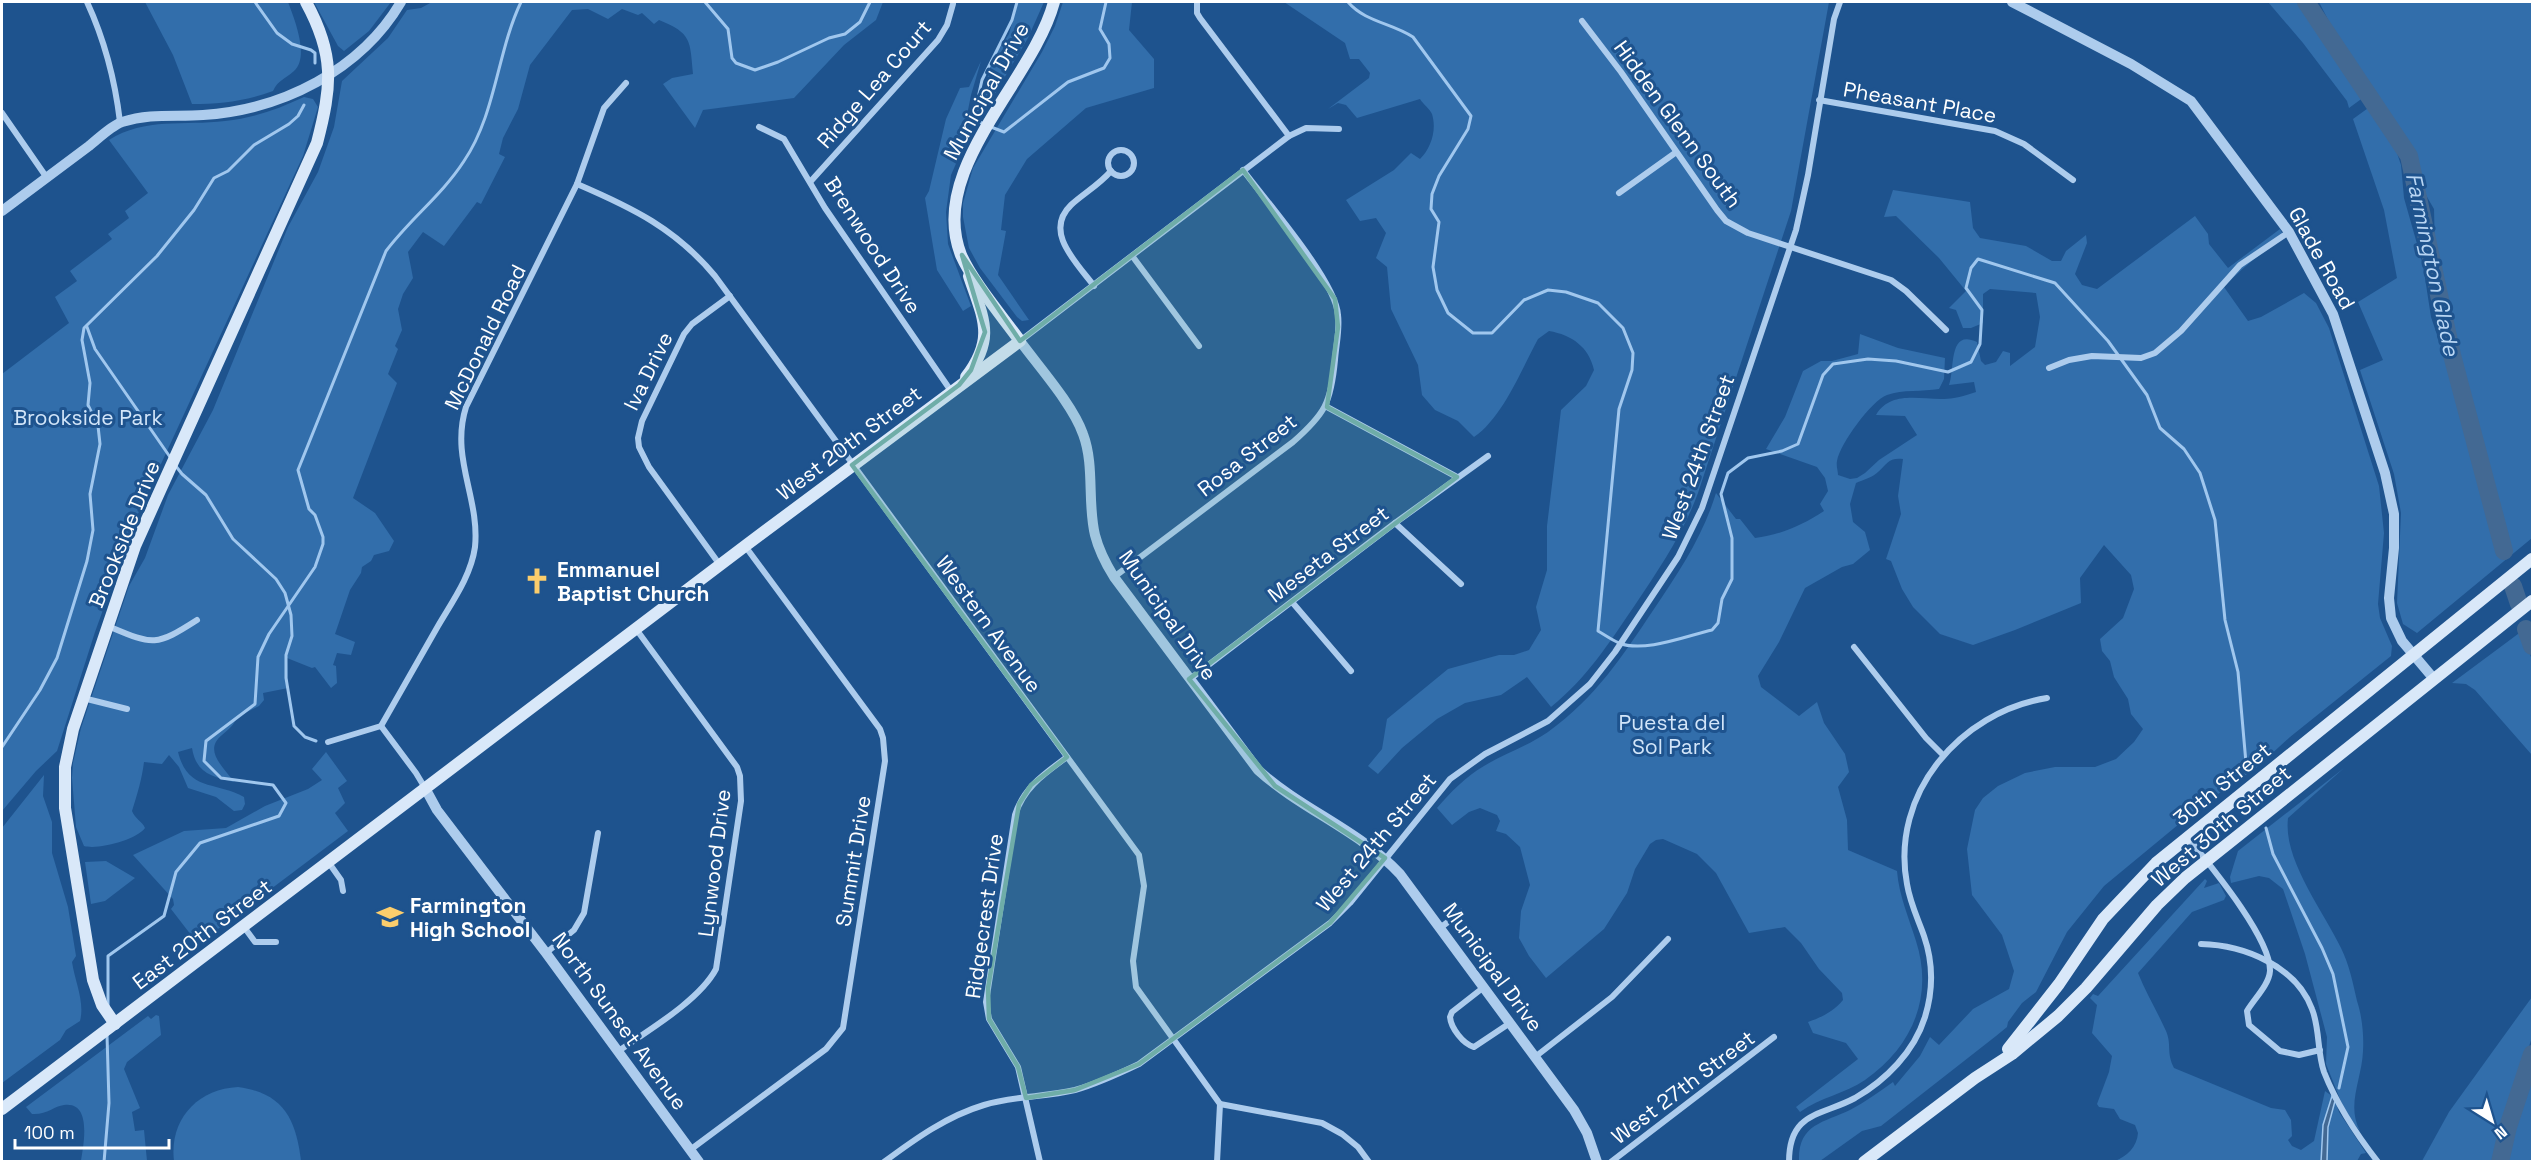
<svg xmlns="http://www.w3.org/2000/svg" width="2534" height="1163" viewBox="0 0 2534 1163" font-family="'Space Grotesk',sans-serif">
<rect width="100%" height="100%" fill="#1e538e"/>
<g fill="#326eab">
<path d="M145 2H288C294 18 310 57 294 71 285 79 278 80 273 91 246 101 220 104 192 104L173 55Z"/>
<polygon points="314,2 391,2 369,31 344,51 338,46"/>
<path d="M432 2H883L876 20 844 45 794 98 703 110 695 128 663 84 672 78 693 74C690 41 692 33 659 20L654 24 642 13 638 15 622 9 608 19 588 9 572 10 530 65 518 109 503 138 499 154 505 157 481 204 477 202 444 246 423 232 408 252 413 278 403 294 398 309 402 330 395 346 398 349 388 374 397 383 353 498 375 513 394 541 389 551 374 555 371 561 362 567 361 573 350 590 335 634 355 642 351 655 337 653 333 665 336 666 337 683 331 688 315 667 312 668 287 658 288 688 263 693 264 700 259 706 237 717C234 725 229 729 222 735 203 751 223 766 234 782 212 777 196 773 192 748L178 752C188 792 216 781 244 797L245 804 242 810 234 811 216 797 188 788 179 767 169 755 162 764 144 762C142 779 137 795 132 811 135 819 142 821 145 828 136 840 98 850 84 846L76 827 72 778 73 763 81 728 129 586 145 558 168 495 213 410 288 227 318 172 334 127 342 81 388 38 407 10 421 8Z"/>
<polygon points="1018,2 1044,2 1028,38 974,129 975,114 982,99 992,60 1009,34"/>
<polygon points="1063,2 1132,2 1129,30 1154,59 1154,88 1086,108 1027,159 1005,195 1001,230 1006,231 998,275 1029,320 1022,321 1017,317 980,268 969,248 963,217 963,203 973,168 1042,52 1055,26"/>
<path d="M1284 2H1829L1791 211 1698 493C1683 534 1659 569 1635 605 1609 643 1587 678 1551 707L1527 677 1501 695 1465 703 1437 719 1402 748 1378 774 1368 766 1382 749 1387 719 1448 669 1499 655H1514L1529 650 1541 630 1536 607 1547 570V526L1561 410 1586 386 1594 370C1589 347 1572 335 1549 331L1538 339C1521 370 1503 417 1474 437L1458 421 1435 410 1422 395 1418 365 1391 309 1387 267 1376 258 1386 233 1376 218 1360 221 1346 200 1394 170 1411 153 1420 159C1431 148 1437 130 1432 114 1430 109 1423 104 1420 99L1357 118 1346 105 1338 103 1328 109 1369 78 1370 73 1359 59H1350L1345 43Z"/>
<polygon points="2268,2 2297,2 2364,97 2349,108 2347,101 2303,43"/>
<polygon points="2319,2 2532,2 2532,538 2417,633 2403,624 2397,603 2401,513 2394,474 2360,370 2383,360 2358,302 2397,278 2384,210 2353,119 2371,106 2393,141 2401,165 2404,198 2423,265 2431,317 2466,421 2496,539 2504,551 2506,545 2504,530 2486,456 2448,326 2441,289 2435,253 2434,209 2423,190 2411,151 2345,53"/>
<polygon points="981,61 971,95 962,140 962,150 951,175 946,212 948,244 971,306 963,311 937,270 925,198 929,191 946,119 960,88 969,87"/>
<path d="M304 97 313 99 318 107 303 156 137 516 95 632 57 751 36 771 2 811V374L69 323 55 297 77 281 70 271 112 239 108 234 129 218 125 211 148 193 109 140C145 117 185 126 225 121 254 118 278 109 304 97Z"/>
<path d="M1893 190 1970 202 1973 228 1980 238 2026 246 2052 261H2061L2066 251 2086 235 2087 243 2075 274 2082 285 2097 289 2195 216 2208 234 2209 244 2228 268 2280 229 2285 238C2262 251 2242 268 2224 287L2248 321 2261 317 2304 293 2316 303 2329 328 2379 486 2384 533 2378 604 2380 618 2392 646 2391 656 2290 737 2256 768 2202 805 2104 886 2067 932 2036 992 2022 1003 2008 1022 2007 1027 1996 1036 1881 1126 1862 1131 1820 1161H1799C1798 1124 1823 1123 1850 1110 1865 1102 1879 1092 1893 1082L1895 1086 1920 1056 1930 1037 1939 1045 1973 1009 2009 989 2014 971 2002 935 1972 895 1967 849 1975 810 1983 798 1998 786 2025 773 2055 767H2095L2116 759 2134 742 2143 729 2131 714 2128 699 2114 677 2110 661 2102 651 2100 639 2123 618 2134 589 2131 575 2104 545 2080 578 2081 603 2015 630 1973 645 1940 634 1913 607 1902 589 1891 561 1886 559 1901 514 1898 496 1903 459C1889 457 1887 464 1878 472 1873 477 1863 480 1856 483L1850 504 1853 522 1865 532 1870 550 1853 564 1842 567 1805 588 1779 642 1758 676 1761 687 1799 716 1817 702 1824 723 1845 754 1849 772 1838 787 1847 820 1848 850 1897 871C1899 896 1909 918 1916 941 1934 997 1912 1047 1865 1080 1845 1094 1820 1097 1800 1112L1796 1107 1858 1059 1846 1043 1813 1033 1808 1022C1822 1017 1833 1012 1843 1000L1842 993 1819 969 1801 943 1785 927 1749 933 1716 873 1697 854 1663 839 1656 840 1650 844 1635 869 1627 893 1604 929 1546 978 1529 956 1519 938 1521 911 1530 885 1520 847 1506 834 1496 831 1500 821 1497 815 1480 808 1469 812 1452 825 1437 808C1451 792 1465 777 1484 766 1505 753 1528 746 1548 732 1597 696 1621 658 1654 609 1679 572 1703 536 1716 493L1736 519H1740L1755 538C1780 535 1803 525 1824 511L1820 504 1828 491 1825 478 1817 467 1766 449 1785 417 1803 371 1821 361H1832L1858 354 1860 334 1898 348 1945 358 1944 379 1939 389C1922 392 1903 389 1887 395 1871 401 1840 444 1837 461 1836 466 1838 471 1838 475L1850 479 1857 478 1865 473 1879 460 1917 435 1905 416 1876 415C1893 387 1927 403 1954 398 1961 397 1969 394 1976 392L1974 382 1949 385C1955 369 1948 328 1977 342L1981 361 1985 365 1996 362 2003 351 2010 353V366L2035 347 2040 317 2036 293 1990 289 1983 294V323L1971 328H1963L1956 310 1949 308 1966 291 1939 258 1896 216 1884 217Z"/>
<polygon points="2522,631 2532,660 2532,755 2475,690 2466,684 2452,683"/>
<polygon points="326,752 347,781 338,788 345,803 335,813 348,831 198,944 171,909 174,905 173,899 133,855 184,831 226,828 265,806 308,789 322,780 312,769"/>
<path d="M2344 768 2288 818C2283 860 2323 910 2341 948 2349 964 2353 983 2357 1001 2362 1016 2364 1035 2363 1051 2362 1079 2346 1105 2360 1131L2346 1114 2326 1064 2327 1037 2305 954 2283 889 2269 878 2259 876 2231 883 2230 877 2238 851Z"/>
<path d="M44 775 43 796 52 822V853L68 907 76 956 72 962C75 982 85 1002 80 1021L66 1030 60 1040 2 1083V828Z"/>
<polygon points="106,861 135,878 105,901 91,904 85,862"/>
<path d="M2205 879 2207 881 2204 888 2219 883 2226 896 2224 900 2192 912 2138 973C2146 993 2157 1011 2166 1031 2172 1045 2166 1052 2174 1068L2271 1108 2285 1110 2291 1120 2292 1136 2288 1140 2292 1146 2301 1150 2314 1141 2325 1091 2332 1096 2323 1125 2321 1161H2115C2127 1156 2137 1147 2138 1133L2135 1125 2120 1119 2114 1109 2099 1107 2097 1104 2109 1072 2112 1056 2092 1033 2097 1005 2090 998 2093 994 2098 996Z"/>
<polygon points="2532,997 2532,1037 2493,1161 2422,1161 2449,1112"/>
<path d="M156 1015 159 1016 161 1035 127 1062 124 1069 140 1108 132 1112 135 1131 144 1130 147 1161H81C83 1147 93 1101 64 1105 54 1106 47 1115 32 1114L26 1107 148 1016 151 1019Z"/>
<polygon points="2532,1067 2532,1161 2506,1161 2512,1130"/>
<path d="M238 1087C284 1093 296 1120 301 1161H174C169 1120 197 1089 238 1087Z"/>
<polygon points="2335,1101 2339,1112 2366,1153 2361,1154 2357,1161 2327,1162 2328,1127"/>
</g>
<polygon fill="#436993" stroke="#a0c7ee" stroke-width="1.5" points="2332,1096 2335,1101 2328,1127 2327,1161 2321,1162 2323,1125"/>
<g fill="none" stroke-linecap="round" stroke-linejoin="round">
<g stroke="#a0c7ee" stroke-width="3">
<polyline points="255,2 277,33 292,44 311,50 315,53 315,63"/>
<polyline points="705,2 728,29 732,58 736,63 755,70 778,62 829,38 845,34 860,22 870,2"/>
<path d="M1348 2C1365 22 1392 23 1413 37L1471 116 1468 129 1439 176 1432 194 1431 209 1439 222 1433 267 1437 290 1448 313 1473 333H1492L1524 300 1548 290 1566 292 1598 303 1623 328 1633 353 1632 370 1619 409 1598 631C1605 635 1612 640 1619 643 1644 653 1686 636 1712 630L1718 623 1722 599 1732 579V538L1721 494 1728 473 1748 458 1782 451 1798 444 1823 375 1833 364 1868 359 1896 361 1948 372 1971 362 1980 344 1982 310 1966 288 1971 268 1978 259 2055 283 2108 341 2147 395 2160 428 2184 449 2200 473 2215 520 2225 620 2238 672 2246 763"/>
<polyline points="985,124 973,120 982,80 1012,20 1017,2"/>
<polyline points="991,127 1004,132 1068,82 1104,68 1110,58 1109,44 1100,29 1106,2"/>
<polyline points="87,327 95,349 170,457"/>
<polyline points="175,465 182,474 206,495 233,539 276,579 285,593 291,615 292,636 286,655 286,678 294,726 305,737 316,741"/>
<polyline points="2,747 40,690 57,658 87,561 93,530 90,494 100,444 98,426 88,405 90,383 82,340 84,328 157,256 194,210 214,178 228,171 254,145 289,124 298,116 304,105"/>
<polyline points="2266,828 2273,854 2322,948 2333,974 2348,1047 2339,1088"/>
<path d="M108 1007V956L164 916 176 872 200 843 279 816 286 803 273 785 221 778 204 761 206 741 255 704 258 657 269 634 315 567 323 544V537L315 515 309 509 298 470 386 251C410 219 442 195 464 161 496 114 497 52 521 2"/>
<polyline points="104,1162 109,1103 107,1035"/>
</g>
<g stroke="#436993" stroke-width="18">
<polyline points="2306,2 2409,156 2452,355 2504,551"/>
<polyline points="2513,586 2519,604"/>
<polyline points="2526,629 2532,646"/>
<polyline points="2500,1162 2508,1127 2532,1054"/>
</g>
<g stroke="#adcced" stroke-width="6">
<path d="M87 2C105 41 115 80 120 122"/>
<polyline points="1197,2 1197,13 1200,18 1289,136"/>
<polyline points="1582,21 1621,72 1717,210 1726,221 1748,233 1891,280 1906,291 1946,330"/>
<polyline points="1819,100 1995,131 2024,144 2073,180"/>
<polyline points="2,113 47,178"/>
<polyline points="759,127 784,139 825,208 951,391"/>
<circle cx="1121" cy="163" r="13"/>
<polyline points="811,181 938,40 947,25 953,4"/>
<path d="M577 184C633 208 676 229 715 276L1139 855 1144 886 1133 961 1136 987 1220 1104 1217 1162"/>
<polyline points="1619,193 1675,153"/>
<polyline points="1133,257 1199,346"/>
<path d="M1094 286C1077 263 1043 232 1071 205 1084 193 1099 185 1111 171"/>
<polyline points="1020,341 1289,136 1306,128 1339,129"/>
<polyline points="2049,368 2069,360 2092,356 2141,358 2155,353 2181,331 2240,265 2289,232"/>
<polyline points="1327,407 1457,477"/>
<polyline points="1395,523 1461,584"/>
<polyline points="720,565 649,467 639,447 638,438 642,421 684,334 692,324 730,296"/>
<path d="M1114 577 1293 442C1325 414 1331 403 1335 360 1336 345 1340 329 1338 315 1336 281 1266 201 1243 170"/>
<polyline points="1292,602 1351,671"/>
<path d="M108 626C153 645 155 647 197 620"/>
<polyline points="1854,647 1926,738 1943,755"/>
<polyline points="1190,679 1395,523 1488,456"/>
<polyline points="83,698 127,709"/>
<polyline points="381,726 416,773 425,788"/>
<path d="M328 742 381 726C400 693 419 659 438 626 452 602 471 576 475 547 480 498 450 458 466 407L577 184 604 108 626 83"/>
<path d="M2188 838C2209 864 2271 938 2270 971 2269 985 2254 999 2247 1011L2249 1025 2280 1051 2299 1055 2320 1050"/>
<polyline points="329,863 341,880 343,891"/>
<polyline points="244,927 255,942 276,942"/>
<polyline points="1440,928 1461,912"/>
<path d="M2201 944C2244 945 2296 966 2312 1009 2320 1029 2317 1052 2324 1072 2337 1105 2356 1134 2378 1162"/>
<polyline points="546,953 574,930 584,913 598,833"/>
<path d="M1484 987 1452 1012 1450 1017C1451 1028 1463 1044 1474 1047L1510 1023"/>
<path d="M617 1052C647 1031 699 1001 716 969L741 801 740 776 737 767 636 629"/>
<polyline points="1535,1057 1612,997 1668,939"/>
<polyline points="1220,1104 1322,1123 1342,1134 1358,1147 1369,1162"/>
<polyline points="690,1150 826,1049 843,1028 885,761 883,738 880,729 745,546"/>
<path d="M884 1162C915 1139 947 1116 984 1105 1013 1096 1045 1097 1075 1090 1097 1084 1118 1074 1139 1064L1330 923 1350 903 1450 779 1485 754 1548 721 1590 684 1615 652 1678 557 1702 508 1796 230 1808 175 1834 19 1840 2"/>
<path d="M1040 1162 1018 1067 989 1019 986 1002 1015 815C1024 787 1044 774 1067 757"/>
<polyline points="1611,1162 1774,1037"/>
<path d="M1789 1162C1789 1111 1822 1116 1855 1098 1886 1080 1914 1052 1925 1017 1933 991 1933 962 1924 936 1918 919 1910 903 1907 884 1890 794 1960 712 2047 698"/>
</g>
<g stroke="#adcced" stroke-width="10">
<polyline points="2012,2 2131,64 2191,101 2289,232 2333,314 2385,473 2394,514 2394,548 2389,598 2391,618 2402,641 2434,679"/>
<path d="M2 211C31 189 60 168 89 146 99 138 111 126 122 122 151 113 175 117 203 115 282 110 361 70 401 2"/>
<path d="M1020 341C1039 367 1073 405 1083 434 1095 466 1087 502 1095 535 1099 551 1106 564 1114 577L1258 770C1302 810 1359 830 1400 874L1574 1110 1587 1133 1597 1162"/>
<polyline points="425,788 437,810 546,953 699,1162"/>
</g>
<g stroke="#d9e8f9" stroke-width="12">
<path d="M966 377C996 338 983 318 969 276"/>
<path d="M115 1024 102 1005 93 980 65 808V767L73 729 135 546 317 143C332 85 335 55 306 2"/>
<polyline points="2008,1049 2059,984 2103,919 2156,863 2532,559"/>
<path d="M2 1109 745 546 1020 341C1002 316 973 282 961 255 927 169 1033 81 1054 2"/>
<polyline points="1864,1162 1975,1078 2012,1054 2058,1016 2086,988 2157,905 2185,878 2532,601"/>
</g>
</g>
<path fill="#6fada8" fill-opacity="0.2" stroke="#6fada8" stroke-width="4.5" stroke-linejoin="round" d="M1243 170 1335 299 1338 327 1327 407 1457 477 1189 679 1275 786 1385 858 1330 923 1139 1064 1075 1090 1026 1098 1018 1067 989 1019 988 988 1019 804 1031 785 1067 757 852 465 959 385 971 370 985 332 962 255 1020 341Z"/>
<defs>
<g id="church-bare" transform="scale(2.07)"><path d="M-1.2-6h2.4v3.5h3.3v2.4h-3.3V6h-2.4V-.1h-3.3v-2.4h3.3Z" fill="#fbcd6c" stroke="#1e538e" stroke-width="2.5" paint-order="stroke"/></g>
<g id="school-bare" transform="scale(2.07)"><path d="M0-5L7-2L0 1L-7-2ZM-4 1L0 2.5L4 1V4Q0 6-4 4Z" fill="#fbcd6c" stroke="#1e538e" stroke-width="2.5" paint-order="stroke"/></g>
</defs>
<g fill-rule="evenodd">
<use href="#church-bare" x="537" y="581"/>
<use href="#school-bare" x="390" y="917"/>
</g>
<g text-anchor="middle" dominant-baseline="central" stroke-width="6" stroke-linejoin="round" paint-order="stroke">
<g font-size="21" fill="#fff" stroke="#1e538e">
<text transform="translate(874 84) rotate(-49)">Ridge Lea Court</text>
<text transform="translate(986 91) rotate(-61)">Municipal Drive</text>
<text transform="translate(1920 102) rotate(10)">Pheasant Place</text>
<text transform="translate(1678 124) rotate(54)">Hidden Glenn South</text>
<text transform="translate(873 245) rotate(57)">Brenwood Drive</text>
<text transform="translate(2322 258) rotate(61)">Glade Road</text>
<text transform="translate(485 337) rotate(-64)">McDonald Road</text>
<text transform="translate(648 371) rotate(-64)">Iva Drive</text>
<text transform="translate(849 443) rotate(-37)">West 20th Street</text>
<text transform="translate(1247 455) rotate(-38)">Rosa Street</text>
<text transform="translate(1698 457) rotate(-70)">West 24th Street</text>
<text transform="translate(124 534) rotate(-68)">Brookside Drive</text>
<text transform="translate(1328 554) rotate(-37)">Meseta Street</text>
<text transform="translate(1168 615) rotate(55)">Municipal Drive</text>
<text transform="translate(989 624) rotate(54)">Western Avenue</text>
<text transform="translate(2222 784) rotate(-39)">30th Street</text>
<text transform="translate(2221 826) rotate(-40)">West 30th Street</text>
<text transform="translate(1376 842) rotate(-50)">West 24th Street</text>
<text transform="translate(853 861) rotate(-81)">Summit Drive</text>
<text transform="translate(714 863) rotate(-83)">Lynwood Drive</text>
<text transform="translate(984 916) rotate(-82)">Ridgecrest Drive</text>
<text transform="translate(202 934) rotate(-37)">East 20th Street</text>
<text transform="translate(1493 967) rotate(54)">Municipal Drive</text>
<text transform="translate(620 1021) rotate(54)">North Sunset Avenue</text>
<text transform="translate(1683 1087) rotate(-37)">West 27th Street</text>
</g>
<g font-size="21" fill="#d2e5f9" stroke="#1e538e">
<text x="88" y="417">Brookside Park</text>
<text x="1672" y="722">Puesta del<tspan x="1672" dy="24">Sol Park</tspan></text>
</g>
<g font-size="21" font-weight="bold" fill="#fff" stroke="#1e538e" text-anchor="start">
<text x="557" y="569">Emmanuel<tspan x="557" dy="24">Baptist Church</tspan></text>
<text x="410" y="905">Farmington<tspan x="410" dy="24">High School</tspan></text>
</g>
<g font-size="22" font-style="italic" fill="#b9d6f4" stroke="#1e538e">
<text transform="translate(2433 264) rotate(78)">Farmington Glade</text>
</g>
</g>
<rect width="2534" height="1163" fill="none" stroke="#ffffff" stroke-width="6"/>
<g transform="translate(2492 1121) rotate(143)" stroke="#1e538e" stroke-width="4.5" paint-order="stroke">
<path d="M0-4.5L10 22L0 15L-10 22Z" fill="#ffffff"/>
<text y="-9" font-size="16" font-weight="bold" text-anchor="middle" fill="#ffffff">N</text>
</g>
<path d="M15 1139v9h154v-9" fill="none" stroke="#ffffff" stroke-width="3"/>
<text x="24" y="1139" font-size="18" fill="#ffffff" stroke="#1e538e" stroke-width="4.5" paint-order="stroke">100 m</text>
</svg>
